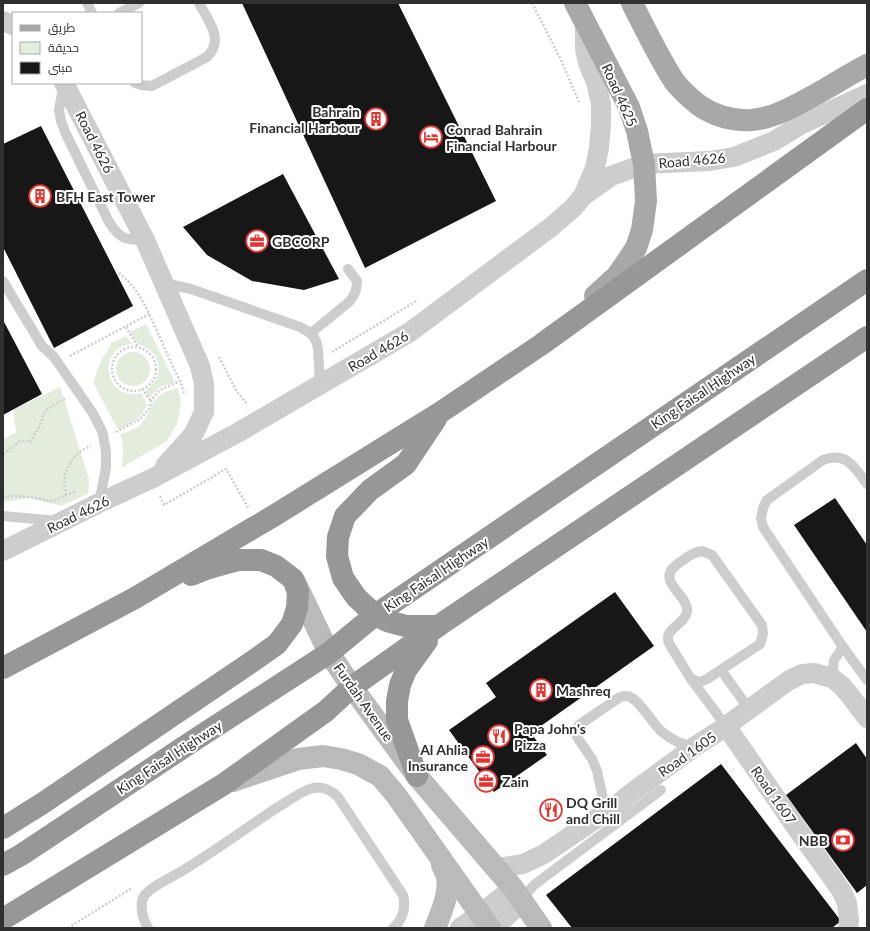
<svg xmlns="http://www.w3.org/2000/svg" width="870" height="931" viewBox="0 0 870 931" font-family="Lato,Cairo,sans-serif">
<rect width="100%" height="100%" fill="#fff"/>
<g fill="#e4eddd">
<path d="M146 324 175 382 160 387 149 398 145 391C159 382 164 363 151 351 147 348 144 347 140 345 136 343 133 336 130 332Z"/>
<path d="M126 336 132 344C96 347 104 402 141 393L147 404C144 417 129 424 118 430L93 382 103 356 106 354 111 343Z"/>
<circle cx="133" cy="369" r="17"/>
<polygon points="60,387 89,479 88,494 61,506 29,498 3,502 3,439 16,432 13,410"/>
<path d="M178 388 181 402 179 415 177 424 167 441 121 468C124 456 124 446 120 434 126 432 133 430 138 427 149 418 150 403 160 395 165 391 172 390 178 388Z"/>
</g>
<g fill="#171717">
<polygon points="242,3 398,3 496,201 365,268"/>
<polygon points="41,126 133,306 54,348 3,247 3,144"/>
<polygon points="283,174 339,279 304,290 252,281 207,255 183,227"/>
<polygon points="3,320 42,394 3,415"/>
<polygon points="835,498 867,545 867,632 794,525"/>
<polygon points="615,592 654,646 531,733 547,755 494,792 449,730 496,697 486,683"/>
<polygon points="856,743 867,759 867,885 857,893 786,795"/>
<polygon points="721,764 841,921 832,928 572,928 546,895"/>
</g>
<g fill="none" stroke-linecap="round" stroke-linejoin="round">
<g stroke="#cdcdcd" stroke-width="2.5" stroke-dasharray="2 2" stroke-linecap="butt">
<polyline points="532,3 561,60 579,102"/>
<path d="M119 273C142 290 151 320 163 344 168 357 174 369 180 381L184 393"/>
<polyline points="126,327 138,347"/>
<circle cx="134" cy="369" r="22"/>
<polyline points="332,352 418,300"/>
<polyline points="70,356 149,314"/>
<polyline points="219,357 237,392 248,405"/>
<polyline points="142,389 151,401"/>
<polyline points="116,432 140,419 149,409 152,399 159,391 164,388 180,381"/>
<polyline points="3,454 21,440 30,442 38,429 45,411 57,403 65,399"/>
<polyline points="66,495 64,480 66,472 74,457 82,450 91,446"/>
<polyline points="160,496 164,505 226,469 249,509"/>
<polyline points="3,497 15,496 31,497 53,501 76,491"/>
<polyline points="68,928 132,888"/>
</g>
<g stroke="#cdcdcd" stroke-width="10">
<polyline points="87,3 92,13"/>
<polyline points="119,13 139,3"/>
<path d="M135 83 141 85 152 86 207 57C225 39 208 21 199 3"/>
<path d="M63 88 59 110 61 121 65 132 109 222C120 239 125 240 145 240"/>
<polyline points="3,281 42,346 54,357 92,412 101,429 103,434 106,452 106,468 99,503"/>
<path d="M164 283 191 289 300 327C311 333 316 336 318 349L320 385"/>
<path d="M311 333 349 302C355 295 357 290 357 281L348 269"/>
<path d="M867 484C855 468 847 451 823 460L767 500 763 508 761 518 763 527 843 647 867 680"/>
<polyline points="3,516 57,521"/>
<path d="M702 551 712 555 762 625 763 634 760 644 707 679 700 682 691 679 670 645C661 629 684 626 687 612 690 597 659 583 673 568 675 566 678 564 680 562 688 557 693 552 702 551Z"/>
<polyline points="721,670 749,709"/>
<polyline points="832,678 834,660 843,647"/>
<polyline points="691,679 726,726"/>
<path d="M603 814V798L597 771 592 759 577 737 576 730 579 725 620 697C624 696 627 695 630 697 640 701 653 724 662 732 672 740 682 745 694 747"/>
<polyline points="523,901 527,893 534,885 661,790"/>
<path d="M148 928C143 920 139 905 144 896 150 887 172 877 182 871 215 851 246 828 278 807 289 801 301 791 313 788 323 786 331 790 338 797L403 895C406 908 404 919 393 928"/>
</g>
<g stroke="#cdcdcd" stroke-width="20">
<polyline points="3,21 13,25"/>
<polyline points="64,83 145,240 200,366 204,384 204,412 193,435 165,466"/>
<polyline points="583,196 611,176 644,164 709,161 734,157 774,141 800,125 867,94"/>
<polyline points="3,551 99,503 153,478 239,432 410,332 551,227 573,208 583,196 595,168 599,148 601,124 601,104 596,82 588,63 585,49 585,21"/>
<polyline points="726,726 798,830 841,890 847,903 849,920 848,928"/>
<polyline points="497,868 523,864 544,854 603,814 611,811 626,797 694,747 719,731 788,681 802,674 814,673 832,678 842,686 848,693 867,718"/>
<polyline points="460,928 480,914 513,888"/>
<polyline points="494,928 523,901"/>
</g>
<g stroke="#bababa" stroke-width="22">
<polyline points="295,582 329,653 352,687 417,776 513,888 541,928"/>
<polyline points="233,781 298,759 323,756 341,759 358,764 380,776 396,795 480,914 490,928"/>
<path d="M435 928C441 913 450 893 447 877 446 873 444 869 442 865"/>
</g>
<g stroke="#a8a8a8" stroke-width="22">
<polyline points="575,3 629,107 637,131 644,164 646,201 642,230 636,248 617,276 595,296"/>
<path d="M632 3C645 29 658 56 674 81 681 90 691 99 700 106 715 116 734 121 752 120 776 118 802 102 822 91 837 82 852 73 867 65"/>
</g>
<g stroke="#979797" stroke-width="22">
<polyline points="436,419 406,464 370,490 345,516 338,537 337,556 343,578 356,597 375,615 387,621 406,626 438,626"/>
<polyline points="3,668 135,598 275,515 441,412 542,344 867,109"/>
<polyline points="417,776 397,720 397,701 400,685 406,670 427,641"/>
<polyline points="3,828 43,803 253,661 277,644 292,624 297,608 298,592 293,579 276,566 261,560 238,560 206,569 191,575"/>
<polyline points="3,865 21,855 196,739 329,653 375,615 867,280"/>
<polyline points="3,919 224,784 326,711 352,687 438,626 867,337"/>
</g>
</g>
<defs>
<g id="building-ring" transform="scale(1.15)"><circle r="9.5" fill="#fff" stroke="#e73431" stroke-width="1.5"/><path d="M-4-6H4V6H1V3H-1V6H-4ZM-2.5-4.3h1.7v1.8h-1.7ZM.8-4.3h1.7v1.8H.8ZM-2.5-1h1.7V.8h-1.7ZM.8-1h1.7V.8H.8Z" fill="#e73431"/></g>
<g id="hotel-ring" transform="scale(1.15)"><circle r="9.5" fill="#fff" stroke="#e73431" stroke-width="1.5"/><path d="M-6-4.5h1.5V1H6V5H4.5V3h-9V5H-6ZM-4 0a1.8 1.8 0 1 1 3.6 0ZM.5 0V-2.5h3Q6-2.5 6 0Z" fill="#e73431"/></g>
<g id="office-ring" transform="scale(1.15)"><circle r="9.5" fill="#fff" stroke="#e73431" stroke-width="1.5"/><path d="M-6-3h4V-5.5h4V-3h4V5H-6ZM-1-4.5V-3h2v-1.5ZM-6 0V1H6V0Z" fill="#e73431"/></g>
<g id="restaurant-ring" transform="scale(1.15)"><circle r="9.5" fill="#fff" stroke="#e73431" stroke-width="1.5"/><path d="M-5-6h1v4h1v-4h1v4h1v-4h1v5L-1.5 .5V6h-2V.5L-5-1ZM5-6V6H3V1.5H1.5Q1.5-4 5-6Z" fill="#e73431"/></g>
<g id="bank-ring" transform="scale(1.15)"><circle r="9.5" fill="#fff" stroke="#e73431" stroke-width="1.5"/><path d="M-6-4H6V4H-6ZM0-2.3a2.3 2.3 0 1 0 0 4.6a2.3 2.3 0 1 0 0-4.6Z" fill="#e73431"/></g>
</defs>
<g fill-rule="evenodd">
<use href="#building-ring" x="376" y="119"/>
<use href="#hotel-ring" x="431" y="137"/>
<use href="#building-ring" x="40" y="196"/>
<use href="#office-ring" x="257" y="241"/>
<use href="#building-ring" x="541" y="690"/>
<use href="#restaurant-ring" x="499" y="736"/>
<use href="#office-ring" x="483" y="757"/>
<use href="#office-ring" x="486" y="781"/>
<use href="#restaurant-ring" x="551" y="810"/>
<use href="#bank-ring" x="843" y="840"/>
</g>
<g text-anchor="middle" dominant-baseline="central" stroke-width="4" stroke-linejoin="round" paint-order="stroke">
<g font-size="14" fill="#303030" stroke="#fff">
<text transform="translate(620 95) rotate(66)">Road 4625</text>
<text transform="translate(95 142) rotate(63)">Road 4626</text>
<text transform="translate(692 160) rotate(-5)">Road 4626</text>
<text transform="translate(378 351) rotate(-30)">Road 4626</text>
<text transform="translate(703 391) rotate(-34)">King Faisal Highway</text>
<text transform="translate(78 514) rotate(-26)">Road 4626</text>
<text transform="translate(436 574) rotate(-34)">King Faisal Highway</text>
<text transform="translate(364 702) rotate(55)">Furdah Avenue</text>
<text transform="translate(687 754) rotate(-35)">Road 1605</text>
<text transform="translate(169 757) rotate(-33)">King Faisal Highway</text>
<text transform="translate(774 795) rotate(55)">Road 1607</text>
</g>
<g font-size="14" font-weight="bold" fill="#303030" stroke="#fff" text-anchor="start">
<text x="360" y="111" text-anchor="end">Bahrain<tspan x="360" dy="16">Financial Harbour</tspan></text>
<text x="446" y="129">Conrad Bahrain<tspan x="446" dy="16">Financial Harbour</tspan></text>
<text x="56" y="196">BFH East Tower</text>
<text x="272" y="241">GBCORP</text>
<text x="556" y="690">Mashreq</text>
<text x="514" y="728">Papa John's<tspan x="514" dy="16">Pizza</tspan></text>
<text x="468" y="749" text-anchor="end">Al Ahlia<tspan x="468" dy="16">Insurance</tspan></text>
<text x="502" y="781">Zain</text>
<text x="566" y="802">DQ Grill<tspan x="566" dy="16">and Chill</tspan></text>
<text x="828" y="840" text-anchor="end">NBB</text>
</g>
</g>
<rect width="870" height="931" fill="none" stroke="#303030" stroke-width="8"/>
<rect x="12" y="12" width="130" height="72" fill="#ffffff" stroke="#acacac"/>
<rect x="20" y="25" width="20" height="6" fill="#a8a8a8" stroke="#acacac"/>
<text x="48" y="32" font-size="12" fill="#303030">طريق</text>
<rect x="20" y="42" width="20" height="12" fill="#e4eddd" stroke="#acacac"/>
<text x="48" y="52" font-size="12" fill="#303030">حديقة</text>
<rect x="20" y="62" width="20" height="12" fill="#171717" stroke="#acacac"/>
<text x="48" y="72" font-size="12" fill="#303030">مبنى</text>
</svg>
